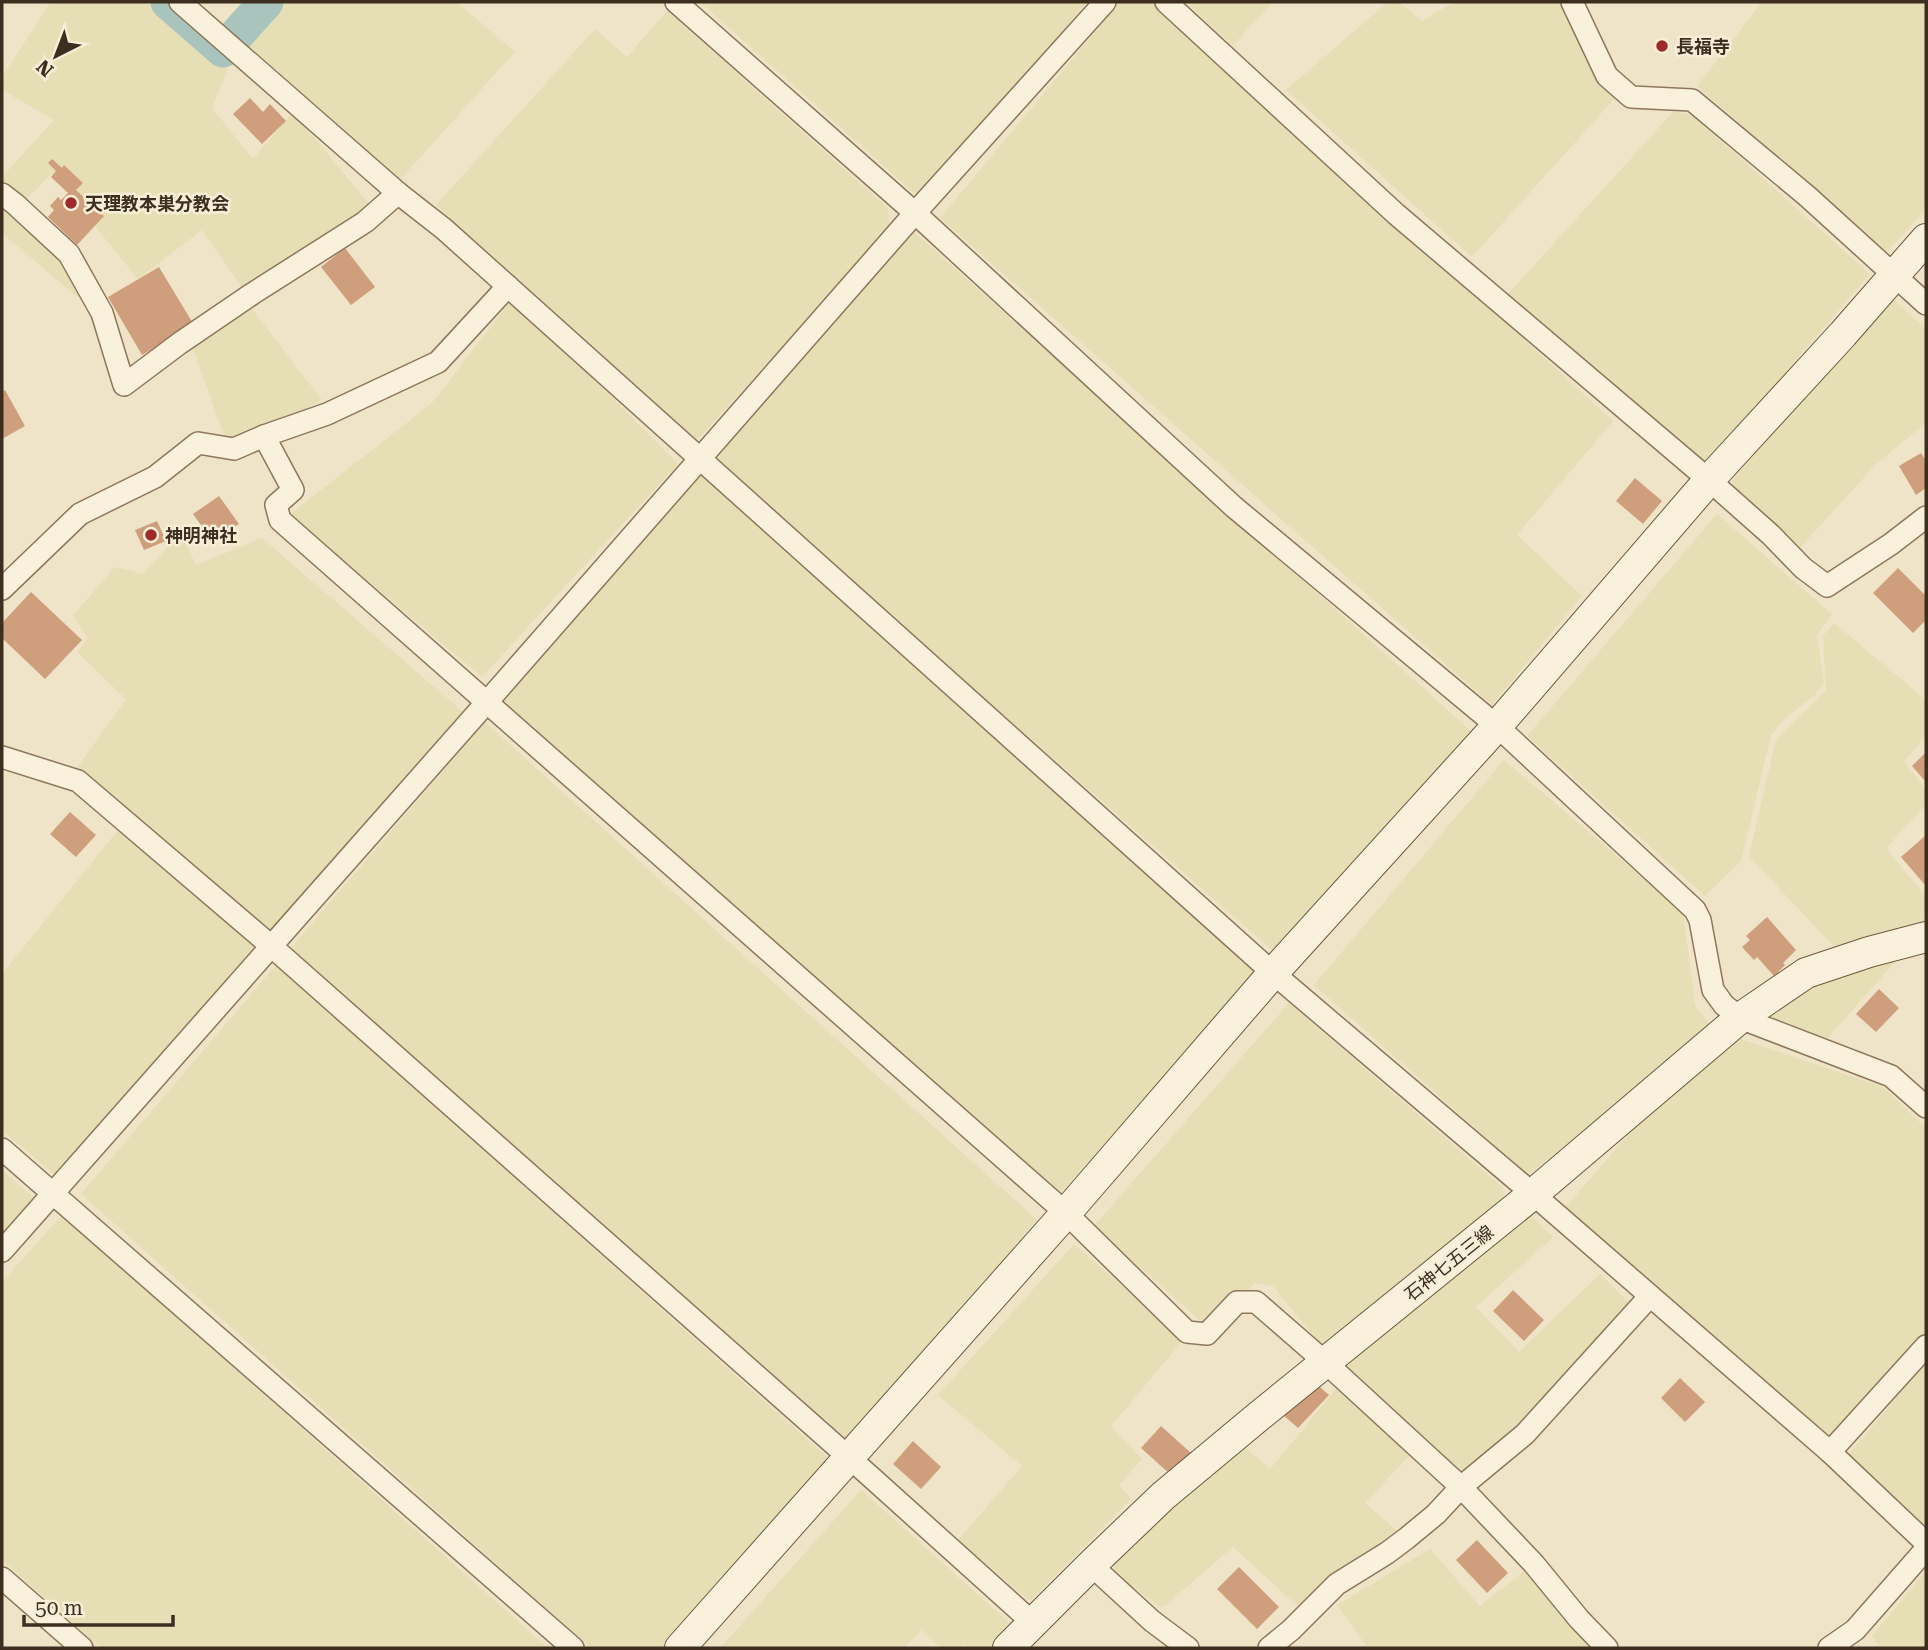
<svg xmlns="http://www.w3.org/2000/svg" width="1928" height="1650" viewBox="0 0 1928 1650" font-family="'Roboto Serif','Noto Sans JP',serif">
<rect width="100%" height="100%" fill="#f0e4c8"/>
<g fill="#e6deb5">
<polygon points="51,2 154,2 228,69 212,108 253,159 293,112 370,205 246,293 202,230 138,279 52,173 23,203 2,181 2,177 54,120 2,90 2,77"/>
<polygon points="286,2 457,2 515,52 399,181 247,45"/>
<polygon points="700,2 1087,2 922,200"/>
<polygon points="1120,2 1157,2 1613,421 1517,535 1582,596 1492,705 940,218"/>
<polygon points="1185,2 1273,2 1233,45"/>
<polygon points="1388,2 1399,2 1422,21 1454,2 1562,2 1616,97 1472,257 1286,90"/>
<polygon points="1762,2 1926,2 1926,209 1887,252 1697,86"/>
<polygon points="667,11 888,208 890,230 697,440 436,205 595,29 627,57"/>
<polygon points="1674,111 1693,116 1870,274 1707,464 1508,294"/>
<polygon points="2,201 63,262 94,311 2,233"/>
<polygon points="912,230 1471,731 1274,952 713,460"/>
<polygon points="513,298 678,464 482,677 289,515 432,403"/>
<polygon points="1892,298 1926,329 1926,423 1876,464 1797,551 1735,494 1732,480"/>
<polygon points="248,304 322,400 242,443 225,438 192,346"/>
<polygon points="698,472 1255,972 1059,1195 501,702"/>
<polygon points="1717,514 1832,614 1817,635 1824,683 1815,695 1785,718 1771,735 1741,861 1705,896 1527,736"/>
<polygon points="181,532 196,565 262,538 462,711 271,932 76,769 126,699 77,652 88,639 73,615 115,567 143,574"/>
<polygon points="1834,623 1926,700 1926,735 1904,762 1926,789 1926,805 1886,848 1926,897 1926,912 1924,914 1926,919 1926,930 1837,950 1749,856 1776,740 1826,690 1823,636"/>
<polygon points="485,722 1037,1220 846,1438 289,950"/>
<polygon points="1504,760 1683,912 1695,1005 1712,1027 1528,1175 1314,985"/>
<polygon points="118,830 256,944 56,1176 2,1130 2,974"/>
<polygon points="1897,960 1825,1041 1766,1015 1820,979"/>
<polygon points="276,965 828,1458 661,1648 591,1648 81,1194"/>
<polygon points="1289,1003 1503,1188 1504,1203 1332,1344 1320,1344 1273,1286 1255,1283 1220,1321 1207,1327 1094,1226"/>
<polygon points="1738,1038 1883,1087 1926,1128 1926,1334 1829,1441 1565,1208 1639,1122"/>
<polygon points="2,1170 35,1199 2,1236"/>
<polygon points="1525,1210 1553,1237 1476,1307 1519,1352 1600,1274 1632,1306 1520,1430 1465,1474 1456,1474 1343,1372 1343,1359"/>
<polygon points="62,1215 548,1648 101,1648 2,1560 2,1282"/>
<polygon points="1074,1244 1183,1340 1111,1426 1142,1459 1119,1485 1131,1499 1030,1601 958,1540 1022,1466 938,1395"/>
<polygon points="1926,1363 1926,1526 1848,1455"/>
<polygon points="1337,1388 1410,1455 1365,1503 1401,1534 1345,1566 1300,1608 1233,1547 1162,1608 1114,1574 1113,1556 1242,1445 1270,1469"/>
<polygon points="861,1490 1012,1625 994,1648 969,1648 965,1644 961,1648 941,1648 921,1630 904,1648 720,1648"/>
<polygon points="1430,1549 1480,1606 1527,1569 1592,1648 1368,1648 1337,1605"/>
<polygon points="1926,1571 1926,1648 1880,1648 1872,1636"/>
</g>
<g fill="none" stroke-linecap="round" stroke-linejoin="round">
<polyline stroke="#a9c4bc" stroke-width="35" points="168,2 223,50 266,2"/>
</g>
<g fill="#cf9f7d">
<polygon points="250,98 263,112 270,104 286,121 262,144 233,114"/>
<polygon points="52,159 62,168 64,165 83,183 76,190 104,216 77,245 48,217 54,210 50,206 58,197 61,200 68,193 51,177 56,171 48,163"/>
<polygon points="345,248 375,287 351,305 321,267"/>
<polygon points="159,267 194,325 142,355 108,297"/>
<polygon points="5,390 25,426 2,439 2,392"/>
<polygon points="1921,453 1926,461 1926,488 1916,495 1899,466"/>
<polygon points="1635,478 1662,501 1643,524 1616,501"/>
<polygon points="219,496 239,524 213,542 193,514"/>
<polygon points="157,521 166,541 144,550 135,530"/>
<polygon points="1898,568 1926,596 1926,620 1913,633 1873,593"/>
<polygon points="31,592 82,640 45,679 2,638 2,623"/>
<polygon points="1926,752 1926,782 1912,766"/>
<polygon points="70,812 96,835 76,857 50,834"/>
<polygon points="1926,835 1926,886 1901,857"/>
<polygon points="1767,917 1796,950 1783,963 1785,965 1774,976 1757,957 1754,960 1742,947 1750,940 1746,936"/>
<polygon points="1879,989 1899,1008 1876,1032 1856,1014"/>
<polygon points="1513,1290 1544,1320 1524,1341 1493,1311"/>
<polygon points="1680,1378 1705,1402 1685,1422 1661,1398"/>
<polygon points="1314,1382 1329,1395 1298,1428 1283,1415"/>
<polygon points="1161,1426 1191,1453 1171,1475 1141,1448"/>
<polygon points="913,1441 941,1467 921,1489 893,1464"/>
<polygon points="1477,1540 1508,1573 1487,1593 1456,1560"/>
<polygon points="1239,1567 1279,1607 1257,1629 1217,1589"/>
</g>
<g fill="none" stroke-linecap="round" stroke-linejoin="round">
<g stroke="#8d765c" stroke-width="24">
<g id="street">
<polyline points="180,2 398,193 444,229 1273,973 1533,1194 1830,1452 1926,1543"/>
<polyline points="676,2 915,213 1234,507 1497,726 1695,910 1700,920 1713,990 1724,1005 1740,1018 1891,1076 1926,1107"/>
<polyline points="1166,2 1396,214 1709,480 1771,535 1803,568 1827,586 1891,544 1926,517"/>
<polyline points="1572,2 1607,76 1631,97 1692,100 1807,196 1926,304"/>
<polyline points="2,194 15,204 69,254 102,313 124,385 180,343 252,294 365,222 398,193"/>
<polyline points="264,436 293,490 276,505 280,520 1066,1213 1187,1332 1207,1334 1237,1302 1256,1302 1325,1362 1461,1487 1534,1564 1579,1619 1607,1648"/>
<polyline points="2,589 80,514 155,477 198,443 234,449 264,436 327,414 438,362 508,286"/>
<polyline points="2,757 78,781 270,945 871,1477 1032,1622"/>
<polyline points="2,1149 573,1648"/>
<polyline points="2,1251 487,702 915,213 1105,2"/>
<polyline points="1830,1452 1926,1346"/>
<polyline points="1091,1565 1152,1621 1188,1648"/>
<polyline points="2,1578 82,1648"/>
<polyline points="1269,1648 1291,1630 1337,1584 1387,1553 1407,1538 1436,1514 1461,1487 1525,1434 1650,1296"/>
<polyline points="1829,1648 1855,1630 1926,1549"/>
</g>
</g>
<g stroke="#6f573f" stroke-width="32">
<g id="secondary">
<polyline points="680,1648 1066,1213 1273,973 1497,726 1709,480 1843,334 1926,239"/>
<polyline points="1008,1648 1091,1565 1163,1496 1259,1416 1533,1194 1740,1018 1806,973 1869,952 1926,937"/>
</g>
</g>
<use href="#street" stroke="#faf1dc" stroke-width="21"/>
<use href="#secondary" stroke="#faf1dc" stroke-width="30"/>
</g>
<g fill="#9e2a2b" stroke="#f7eed8" stroke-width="2.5">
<circle cx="1662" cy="46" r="7"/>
<circle cx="71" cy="203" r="7"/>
<circle cx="151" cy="535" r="7"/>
</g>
<g text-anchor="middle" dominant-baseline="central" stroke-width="5" stroke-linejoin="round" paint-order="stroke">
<g font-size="18" font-weight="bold" fill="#3d2e20" stroke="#f7eed8" text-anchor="start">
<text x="1676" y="46">長福寺</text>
<text x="85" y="203">天理教本巣分教会</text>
<text x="165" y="535">神明神社</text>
</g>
<g font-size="18" fill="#3d2e20" stroke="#f7eed8">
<text transform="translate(1449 1263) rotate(-39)">石神七五三線</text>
</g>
</g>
<rect width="1928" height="1650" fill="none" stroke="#3d2e20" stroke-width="7"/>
<g transform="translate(56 56) rotate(222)" stroke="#f7eed8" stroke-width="5" paint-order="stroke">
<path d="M0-5L12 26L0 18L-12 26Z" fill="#3d2e20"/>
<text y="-10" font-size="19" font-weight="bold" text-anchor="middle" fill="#3d2e20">N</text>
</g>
<path d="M24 1615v10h149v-10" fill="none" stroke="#3d2e20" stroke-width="3.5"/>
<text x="35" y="1615" font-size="21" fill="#3d2e20" stroke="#f7eed8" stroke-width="5" paint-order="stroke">50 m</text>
</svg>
